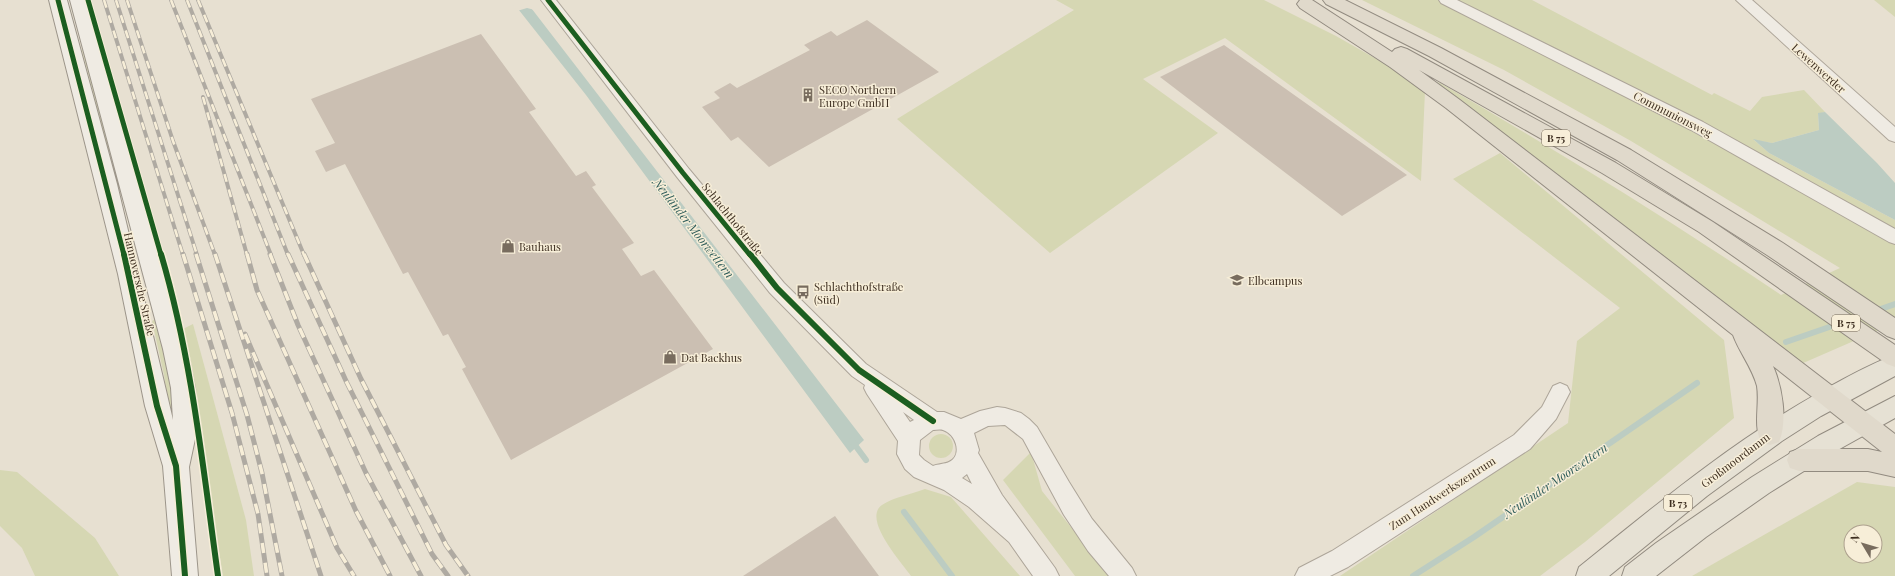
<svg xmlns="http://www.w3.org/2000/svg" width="1895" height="576" viewBox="0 0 1895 576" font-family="'Playfair Display',serif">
<rect width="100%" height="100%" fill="#e7e0d1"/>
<g fill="#d6d7b3" fill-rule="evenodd">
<polygon points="1056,0 1264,0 1336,36 1380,61 1425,91 1421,181 1225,38 1143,79 1218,133 1050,253 897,119 1074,10"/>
<path d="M1362 0H1532L1712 95 1714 93 1750 111 1762 97 1804 90 1825 112 1818 114 1819 130 1772 143 1754 140 1769 153 1895 220V323L1801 364 1436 82 1440 83C1556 150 1670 220 1781 295L1840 268 1631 141 1504 70Z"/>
<polygon points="1874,0 1895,0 1895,17"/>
<polygon points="85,49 114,151 111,153 108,151 82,50"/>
<polygon points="1500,153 1724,340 1734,418 1585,542 1540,576 1340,576 1568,423 1577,341 1620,308 1453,179"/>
<polygon points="157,318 179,423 171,428 164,375 152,321"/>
<polygon points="193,324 246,520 254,576 223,576 183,329"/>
<circle cx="941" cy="446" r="12"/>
<polygon points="1031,452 1042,491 1110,576 1075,576 1003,480"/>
<polygon points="0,470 17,472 95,538 119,576 35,576 22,548 0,526"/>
<path d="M1857 482 1895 487V576H1692ZM1851 532H1875V556H1851Z"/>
<path d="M925 489 951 497 1020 576H911C901 562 862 519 882 505 894 497 912 494 925 489Z"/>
</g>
<g fill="#bcccc2">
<polygon points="511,0 525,0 864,440 850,453 586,95"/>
<polygon points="1825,112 1877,163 1895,183 1895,220 1769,153 1753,139 1772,143 1819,130 1818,113"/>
</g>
<polygon fill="#e7e0d1" points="509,0 528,0 535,10 527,8 517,11"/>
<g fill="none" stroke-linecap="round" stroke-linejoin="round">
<g stroke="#bcccc2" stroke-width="6">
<polyline points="1875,311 1895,304"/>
<polyline points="1786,342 1838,324"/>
<polyline points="852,441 866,460"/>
<polyline points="904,512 952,576"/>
<polyline points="1413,576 1474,537 1697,383"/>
</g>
</g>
<g fill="#cbbfb2">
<polygon points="867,20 939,72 769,167 738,137 731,141 702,107 720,98 714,92 730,83 737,88 810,50 804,45 831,31 837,36"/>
<polygon points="481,34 536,109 529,112 576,176 586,171 596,185 592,187 634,243 622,249 641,276 654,270 713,349 511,460 462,369 466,367 448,334 443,336 408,272 403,274 345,164 326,172 315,151 335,143 311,99"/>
<polygon points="1224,45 1407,175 1342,216 1160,77"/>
<polygon points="835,516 879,576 743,576 804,536"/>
</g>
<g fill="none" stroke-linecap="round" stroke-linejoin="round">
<g stroke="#ada599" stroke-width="2">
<g id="minor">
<path d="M541 0H556L689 169 784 283 866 364 937 412H944L961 419 980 411 997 407 1005 408 1021 413 1029 419 1037 427 1069 482 1092 519 1132 568 1136 576H1109L1088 551 1064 515 1023 439 1005 425 988 426 974 433 979 450 978 453 1002 495 1055 568 1059 576H1033L1009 542 969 507 944 490 914 477 905 469 897 454 898 441 867 394 864 388 865 385 852 376 770 293 677 177ZM903 412 914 420 910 422ZM933 430C936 430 940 429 943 430 956 434 963 455 949 462 945 464 938 464 933 466L924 460 919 455 920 440ZM967 474 972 484 962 478Z"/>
<polygon points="1439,0 1457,0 1703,122 1895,229 1895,244 1889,242 1691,130 1441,3"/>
<polygon points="1736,0 1752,0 1895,127 1895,142 1889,140"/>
<polygon points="1560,383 1567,386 1570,392 1556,419 1530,449 1348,567 1330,576 1295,576 1299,568 1332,551 1514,435 1542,407 1553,386"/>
</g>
</g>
<g stroke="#9c958a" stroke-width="2">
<polygon id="secondary" points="49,0 67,0 117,184 173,420 171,388 163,349 70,0 88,0 187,349 195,388 198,425 189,467 198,576 172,576 163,466 145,406 118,274"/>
</g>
<g stroke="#928b80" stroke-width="2">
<g id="primary">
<path d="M1895 355V376L1821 416 1782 441 1707 496 1609 576H1576L1579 567C1657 504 1734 440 1822 391 1845 378 1870 364 1895 355Z"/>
<polygon points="1895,396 1895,418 1836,451 1769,493 1706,537 1656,576 1622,576 1625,567 1656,543 1752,477 1818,436"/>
</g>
</g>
<g stroke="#928b80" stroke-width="2">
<g id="trunk">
<path d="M1300 0H1312L1392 52 1395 49 1401 47 1407 49 1616 163 1713 222 1895 345V367L1887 364 1699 232 1602 173 1419 70 1460 100 1895 434V477L1868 471H1799L1790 468 1787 460 1790 452 1799 449H1868L1882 452 1773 366C1782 386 1788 421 1779 442L1770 445 1761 442C1753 425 1760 404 1757 386 1752 367 1739 352 1733 335L1446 108 1390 67 1300 8 1297 4Z"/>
<polygon points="1323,0 1345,0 1441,48 1631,150 1783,243 1895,318 1895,339 1887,336 1767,255 1617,160 1429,56 1326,4"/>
</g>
</g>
<use href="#minor" fill="#efebe3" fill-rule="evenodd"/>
<use href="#secondary" fill="#efebe3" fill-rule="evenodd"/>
<use href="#primary" fill="#e6e1d4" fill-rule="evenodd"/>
<use href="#trunk" fill="#e0d9cb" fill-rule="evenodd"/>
<g stroke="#afaaa2" stroke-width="4">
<g id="rail-far1">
<polyline points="104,0 183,255"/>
<polyline points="116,0 197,255"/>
<polyline points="127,0 173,141 215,255"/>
<polyline points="171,0 271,255"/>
<polyline points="187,0 288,255"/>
<polyline points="198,0 304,255"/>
<polyline points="203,97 247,255"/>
</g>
</g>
<g stroke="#afaaa2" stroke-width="5">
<g id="rail">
<polyline points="183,254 232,413 258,514 267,576"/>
<polyline points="196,254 247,415 262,473 282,576"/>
<polyline points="215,254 321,576"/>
<polyline points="247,254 257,290 356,511 390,576"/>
<polyline points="270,254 298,325 366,473 421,576"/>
<polyline points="288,254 347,383 432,554 448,576"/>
<polyline points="304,254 361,379 446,545 468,576"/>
<polyline points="245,334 337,548 354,576"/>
</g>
</g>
<use href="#rail-far1" stroke="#f7eed8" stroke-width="2.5" stroke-dasharray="8" stroke-linecap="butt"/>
<use href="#rail" stroke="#f7eed8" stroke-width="3.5" stroke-dasharray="10" stroke-linecap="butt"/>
<g stroke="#f7eed8" stroke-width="7">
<g id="cycleway-far1">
<polyline points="58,0 124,255"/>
<polyline points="88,0 161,255"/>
<polyline points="548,0 683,173 750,255"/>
</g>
</g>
<g stroke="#f7eed8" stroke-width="9">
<g id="cycleway">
<polyline points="124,254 157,406 176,466 185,576"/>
<path d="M161 254C192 359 203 468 218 576"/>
<polyline points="750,254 777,288 859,370 933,421"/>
</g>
</g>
<use href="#cycleway-far1" stroke="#1b5e20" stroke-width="5"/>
<use href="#cycleway" stroke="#1b5e20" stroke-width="6"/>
</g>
<defs>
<g id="building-bare" transform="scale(1.08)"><path d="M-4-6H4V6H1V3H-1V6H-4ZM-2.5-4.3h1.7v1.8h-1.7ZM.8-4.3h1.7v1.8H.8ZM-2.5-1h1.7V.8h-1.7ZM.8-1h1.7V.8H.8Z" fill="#786c5e" stroke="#f7eed8" stroke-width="2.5" paint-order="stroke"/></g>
<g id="shop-bare" transform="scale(1.08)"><path d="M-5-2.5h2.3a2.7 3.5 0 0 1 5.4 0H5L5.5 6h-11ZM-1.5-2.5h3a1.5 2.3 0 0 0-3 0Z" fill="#786c5e" stroke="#f7eed8" stroke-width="2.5" paint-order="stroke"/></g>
<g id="university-bare" transform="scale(1.08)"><path d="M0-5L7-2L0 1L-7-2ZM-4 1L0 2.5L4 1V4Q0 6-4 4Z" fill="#786c5e" stroke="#f7eed8" stroke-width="2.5" paint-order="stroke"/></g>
<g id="bus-bare" transform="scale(1.08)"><path d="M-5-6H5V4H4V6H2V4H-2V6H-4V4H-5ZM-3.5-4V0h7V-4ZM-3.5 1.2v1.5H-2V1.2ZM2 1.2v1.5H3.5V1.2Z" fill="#786c5e" stroke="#f7eed8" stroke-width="2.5" paint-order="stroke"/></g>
</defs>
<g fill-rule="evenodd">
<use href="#building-bare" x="808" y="95"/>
<use href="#shop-bare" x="508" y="246"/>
<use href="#university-bare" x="1237" y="280"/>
<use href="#bus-bare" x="803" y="292"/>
<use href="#shop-bare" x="670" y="357"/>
</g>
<g text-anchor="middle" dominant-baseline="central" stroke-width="3" stroke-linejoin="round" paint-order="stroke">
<g fill="#f7eed8" stroke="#756857" stroke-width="1">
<rect x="1542" y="130" width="28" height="16" rx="3"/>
<rect x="1832" y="315" width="28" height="16" rx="3"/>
<rect x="1664" y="495" width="28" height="16" rx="3"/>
</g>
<g font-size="10" font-weight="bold" fill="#3d2e20">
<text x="1556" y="138">B 75</text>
<text x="1846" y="323">B 75</text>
<text x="1678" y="503">B 73</text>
</g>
<g font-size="11" fill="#3d2e20" stroke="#f7eed8">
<text transform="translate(1819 68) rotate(42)">Lewenwerder</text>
<text transform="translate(1673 114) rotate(27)">Communionsweg</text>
<text transform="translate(733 219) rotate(51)">Schlachthofstraße</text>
<text transform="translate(140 284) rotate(77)">Hannoversche Straße</text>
<text transform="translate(1735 460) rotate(-37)">Großmoordamm</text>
<text transform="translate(1442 493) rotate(-33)">Zum Handwerkszentrum</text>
</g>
<g font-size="11" fill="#3d2e20" stroke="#f7eed8" text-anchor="start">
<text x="819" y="89">SECO Northern<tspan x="819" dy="13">Europe GmbH</tspan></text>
<text x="519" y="246">Bauhaus</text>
<text x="1248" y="280">Elbcampus</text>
<text x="814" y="286">Schlachthofstraße<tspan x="814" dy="13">(Süd)</tspan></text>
<text x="681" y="357">Dat Backhus</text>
</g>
<g font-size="12" font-style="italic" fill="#2f5d5a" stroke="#f7eed8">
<text transform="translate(694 228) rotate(52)">Neuländer Moorwettern</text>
<text transform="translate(1555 480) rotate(-34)">Neuländer Moorwettern</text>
</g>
</g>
<g transform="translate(1863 544) rotate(308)"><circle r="19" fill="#f7eed8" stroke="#ada18e"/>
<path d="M0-3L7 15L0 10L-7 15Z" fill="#786c5e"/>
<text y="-6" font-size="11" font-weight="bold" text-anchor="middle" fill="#3d2e20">N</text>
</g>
</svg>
